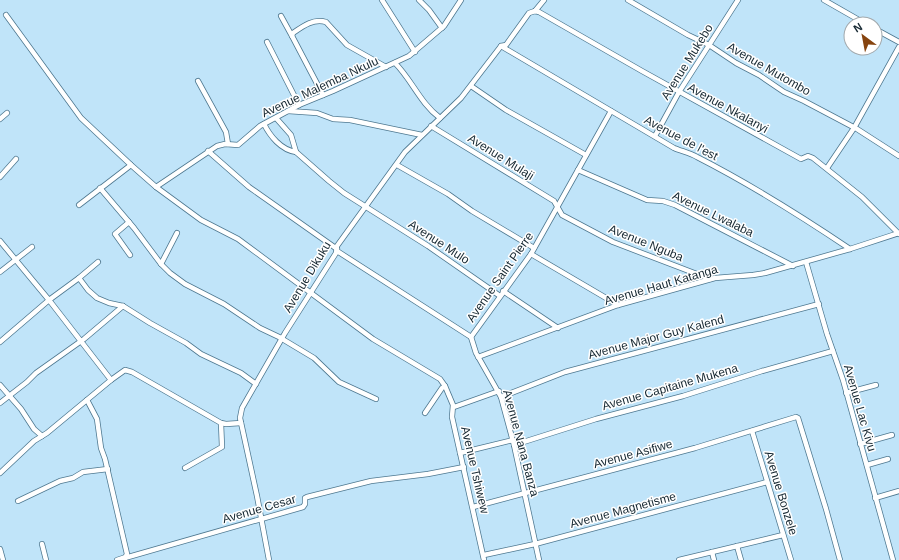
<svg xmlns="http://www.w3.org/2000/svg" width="899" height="560" viewBox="0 0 899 560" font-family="Helvetica,sans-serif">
<rect width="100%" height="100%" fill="#c0e4f9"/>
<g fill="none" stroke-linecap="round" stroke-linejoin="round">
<g stroke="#4e7890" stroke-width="6">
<g id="minor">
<polyline points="382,0 415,52"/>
<polyline points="419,0 429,10 442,28"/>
<polyline points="628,0 688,35 709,45 736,63 759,75 784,92 804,101 857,129 899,156"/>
<polyline points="824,0 866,24"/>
<polyline points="535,11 539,12 642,71 801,159 808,156 813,158 862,197 899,234"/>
<polyline points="535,11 544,0"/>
<polyline points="6,15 81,118 131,165 156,187 201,220 238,239 373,339 440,379 445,386 453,405 452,417 484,560"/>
<polyline points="281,16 292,36"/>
<polyline points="875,29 899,42"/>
<polyline points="267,42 299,105"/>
<path d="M501 46 674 148C681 151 690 153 697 157 750 184 801 216 850 249"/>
<path d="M395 63C412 80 420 103 440 118"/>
<polyline points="198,81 226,132 228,144"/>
<polyline points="471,86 506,110 586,155"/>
<path d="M323 95 292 36 293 33C303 26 314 18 326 22L347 45 386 67"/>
<polyline points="288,111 317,113 333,119 350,120 422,135"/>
<polyline points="276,118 291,135 296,152 329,181 344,193 428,246 500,296"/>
<polyline points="0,119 7,113"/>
<path d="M264 124C270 136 281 150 296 152"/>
<polyline points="431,126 554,201 562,215 613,242 710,279"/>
<polyline points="655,136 679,92 738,0"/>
<polyline points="208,151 249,187 337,249"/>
<polyline points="397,165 448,194 472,211 534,248"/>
<polyline points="827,168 854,128 899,47"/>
<polyline points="578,170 647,200 663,201 675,205 793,266"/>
<polyline points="0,177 16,159"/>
<polyline points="156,187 217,146 225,144 238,145 260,126 299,105 333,91 409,56 444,26 461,0"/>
<polyline points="100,188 134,228 161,264 170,273 185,284 224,304 260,328 279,337 314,358 339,382 376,399"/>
<polyline points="79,205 131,165"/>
<polyline points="129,222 115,234 130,255"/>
<polyline points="0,241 49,300 79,278 88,290 97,298 109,303 123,306 150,323 186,343 201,354 241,373 256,384"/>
<polyline points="337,251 471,337"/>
<polyline points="531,254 618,305"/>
<polyline points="806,262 827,334 843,380 893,560"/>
<polyline points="161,264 177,233"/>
<polyline points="0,272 32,247"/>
<polyline points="79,278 98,262"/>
<polyline points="503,291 558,328"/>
<polyline points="471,337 531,254 611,111"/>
<polyline points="471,337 476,353 501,397 514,445 539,560"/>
<polyline points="0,342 49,300 111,380"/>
<polyline points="478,357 618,305 715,278 753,275 765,273 850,249 899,233"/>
<polyline points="0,385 21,409 34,429 42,436"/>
<polyline points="846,393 876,385"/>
<polyline points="501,397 565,372 819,304"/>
<polyline points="87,400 97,419 101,448 105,459 127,554 125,558"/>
<polyline points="0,403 27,382 36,373 84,339 123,306"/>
<polyline points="454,407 499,391"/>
<polyline points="425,413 442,388 445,386"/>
<polyline points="752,431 791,560"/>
<polyline points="860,444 892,435"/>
<polyline points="514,445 596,419 683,396 762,371 833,351"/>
<polyline points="460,453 513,440"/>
<polyline points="867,465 888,459"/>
<polyline points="185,468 222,447 221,423"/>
<polyline points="0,473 34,441 47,433 111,380 125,370 132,372 221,423 226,424 241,423"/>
<polyline points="875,498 899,491"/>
<polyline points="18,501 60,481 73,478 83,472 108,469"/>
<polyline points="473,507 695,448 796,417 798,418 826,509 840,560"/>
<polyline points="42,544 46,560"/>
<polyline points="737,546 741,560"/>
<polyline points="0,549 3,560"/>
<polyline points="712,552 714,560"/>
<polyline points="484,555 535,544 767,482"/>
<polyline points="125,558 303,507 305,504 305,498 307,497 371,481 428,474 464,467"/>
<polyline points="117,560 126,557"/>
<polyline points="269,560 257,496 240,418 242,408 285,333 336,253 337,246 405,152 461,98 501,46 506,45 529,13 535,11"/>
<polyline points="679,560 783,535"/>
</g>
</g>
<use href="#minor" stroke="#fff" stroke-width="4.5"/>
</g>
<g text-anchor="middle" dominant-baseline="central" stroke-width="3" stroke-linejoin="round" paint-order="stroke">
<g font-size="12" fill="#162832" stroke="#fff">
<text transform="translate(687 62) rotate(-58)">Avenue Mukebo</text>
<text transform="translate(769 69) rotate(30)">Avenue Mutombo</text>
<text transform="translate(320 87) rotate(-25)">Avenue Malemba Nkulu</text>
<text transform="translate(728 108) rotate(29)">Avenue Nkalanyi</text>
<text transform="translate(681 138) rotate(28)">Avenue de l'est</text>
<text transform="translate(501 157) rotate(32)">Avenue Mulaji</text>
<text transform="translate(713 214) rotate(26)">Avenue Lwalaba</text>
<text transform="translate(439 242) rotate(33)">Avenue Mulo</text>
<text transform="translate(646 243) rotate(22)">Avenue Nguba</text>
<text transform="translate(307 277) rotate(-59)">Avenue Dikuku</text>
<text transform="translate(500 277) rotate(-55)">Avenue Saint Pierre</text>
<text transform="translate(661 285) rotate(-16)">Avenue Haut Katanga</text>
<text transform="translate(656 337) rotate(-15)">Avenue Major Guy Kalend</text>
<text transform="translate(670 387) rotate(-16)">Avenue Capitaine Mukena</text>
<text transform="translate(860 408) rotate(74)">Avenue Lac Kivu</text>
<text transform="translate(521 443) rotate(75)">Avenue Nana Banza</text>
<text transform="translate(633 454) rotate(-15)">Avenue Asifiwe</text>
<text transform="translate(475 470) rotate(77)">Avenue Tshiwew</text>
<text transform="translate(781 493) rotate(73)">Avenue Bonzele</text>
<text transform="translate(259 509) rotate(-16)">Avenue Cesar</text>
<text transform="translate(623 510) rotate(-15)">Avenue Magnetisme</text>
</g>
</g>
<g transform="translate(863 36) rotate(328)"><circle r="19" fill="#ffffff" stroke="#a2a9ad"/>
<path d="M0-3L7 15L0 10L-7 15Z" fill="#86440f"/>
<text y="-6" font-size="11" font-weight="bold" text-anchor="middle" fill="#162832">N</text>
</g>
</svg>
